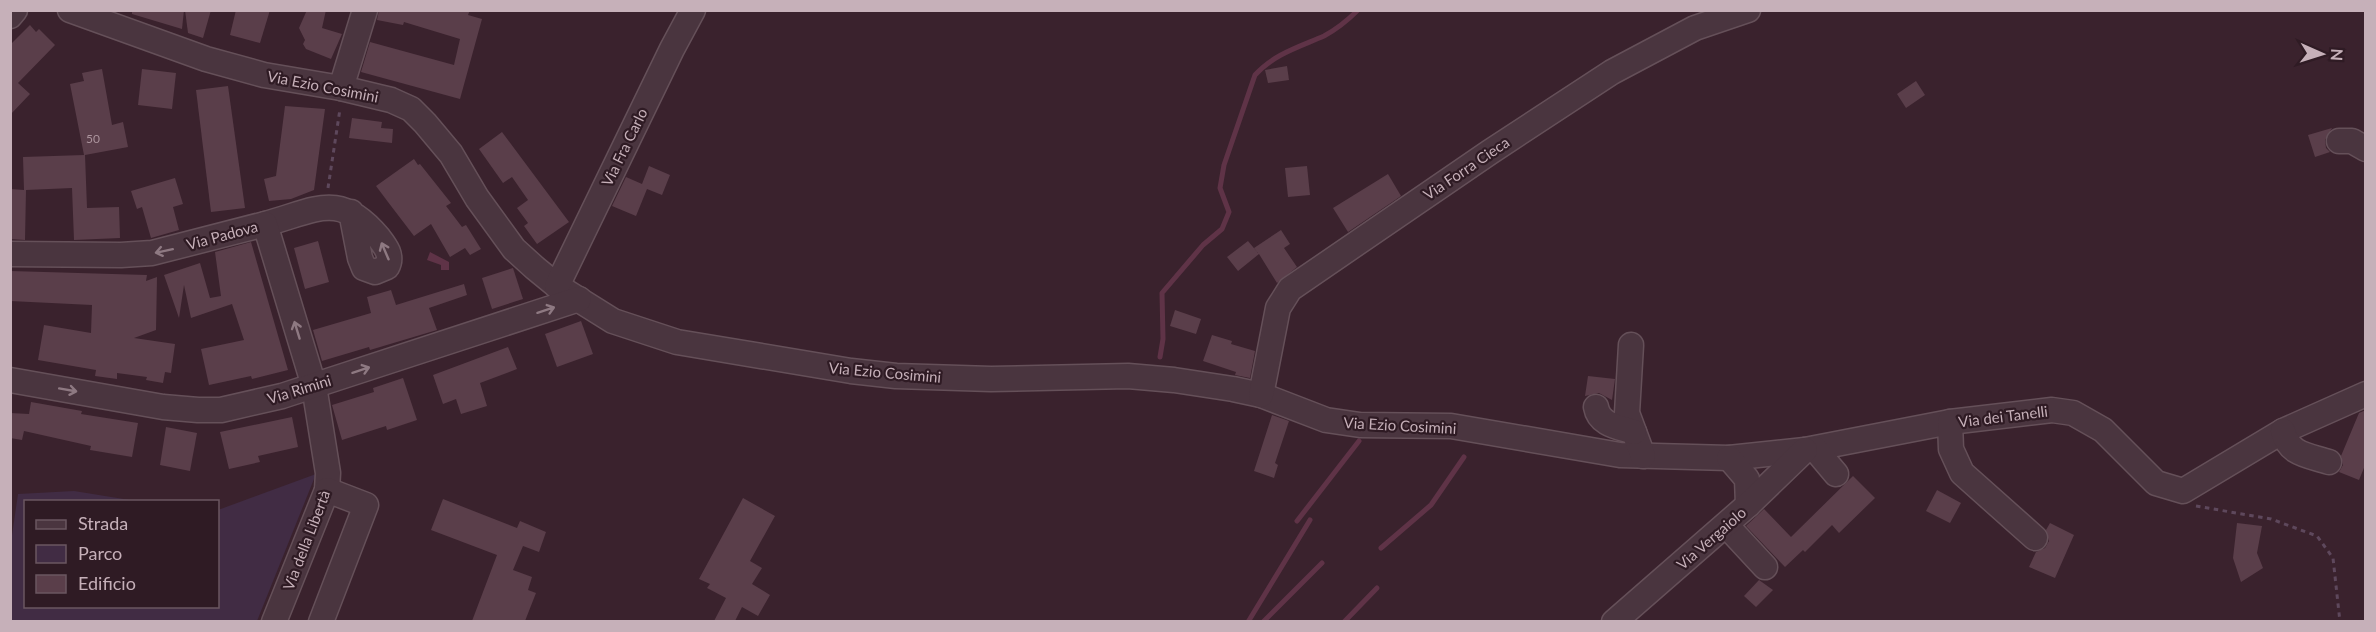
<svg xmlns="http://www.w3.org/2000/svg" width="2376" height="632" viewBox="0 0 2376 632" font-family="Lato,sans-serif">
<rect width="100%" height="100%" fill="#3a222d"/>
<polygon fill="#412c44" points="316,474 257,621 11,621 10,549 18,494 74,491 136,501 26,502 26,606 218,606 218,510"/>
<polygon fill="#5f3347" points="430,252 449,262 449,270 441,270 441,265 427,260"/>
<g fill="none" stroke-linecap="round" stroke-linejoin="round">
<g stroke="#5f3347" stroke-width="5">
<path d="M1160 357 1163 339 1162 293 1203 245 1222 229 1229 212 1220 188 1224 165 1255 75C1274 54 1299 47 1324 36 1337 29 1348 20 1358 10"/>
<polyline points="1297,521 1359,441"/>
<polyline points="1381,548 1431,505 1464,457"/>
<polyline points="1248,622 1310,520"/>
<polyline points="1263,622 1322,563"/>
<polyline points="1344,622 1377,588"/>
</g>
</g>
<g fill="#5a3e4a">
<polygon points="132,10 184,10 182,29 132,14"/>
<polygon points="185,10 211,10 203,38 188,33"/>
<polygon points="236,10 270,10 260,43 230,35"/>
<polygon points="307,10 326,10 322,28 342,34 331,59 306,49 303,44 305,40 299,28"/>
<polygon points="379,10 470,10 468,15 482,19 460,99 361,72 370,42 454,65 460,39 404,22 403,25 377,20"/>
<polygon points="30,25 36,32 39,29 55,45 18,83 30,94 10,115 10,45"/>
<polygon points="1287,66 1289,80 1268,83 1265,70"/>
<polygon points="102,69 112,125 123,122 128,147 85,155 87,208 119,207 120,238 74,240 72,188 26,190 25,240 10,239 10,189 24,190 23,157 84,155 70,84 84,81 82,73"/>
<polygon points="142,69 176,73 172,109 138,105"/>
<polygon points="1916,81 1925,95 1906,108 1897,94"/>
<polygon points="228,86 245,208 211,212 196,90"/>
<polygon points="285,106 325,109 314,190 291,199 269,201 264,179 276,176"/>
<polygon points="352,118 382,122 381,128 393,129 392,143 349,138"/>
<polygon points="2332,128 2325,140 2326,148 2330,152 2315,157 2308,135"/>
<polygon points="502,132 569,222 537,244 524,226 528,223 517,208 528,200 512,177 503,183 479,149"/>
<polygon points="414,159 418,165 420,164 451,203 446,206 462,227 466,225 481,249 470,255 465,248 450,257 431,224 414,236 388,202 376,186"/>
<polygon points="649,166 670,175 662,195 647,189 636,216 612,206 626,177 642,184"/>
<polygon points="1307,166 1310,195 1288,197 1285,168"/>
<polygon points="1388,174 1401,196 1348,232 1333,208"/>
<polygon points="175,178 183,204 173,207 179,230 151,238 142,207 137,209 131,191"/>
<polygon points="1281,230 1290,244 1284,248 1297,267 1277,283 1259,254 1238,271 1227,257 1248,241 1258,253 1254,248"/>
<polygon points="318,241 329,282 305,289 294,248"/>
<polygon points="251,242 288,370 252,379 251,376 209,385 201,349 244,340 232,304 191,318 184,285 179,318 164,275 200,263 210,298 221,296 215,252"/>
<polygon points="513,268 523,299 492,309 482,278"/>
<polygon points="10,271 147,275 146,281 157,277 156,330 134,338 175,344 171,373 165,372 163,383 146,380 147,377 117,373 117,379 95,376 96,370 38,360 44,325 91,333 92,305 10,301"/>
<polygon points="464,284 467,295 429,308 437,330 370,350 369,347 322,361 313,330 371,313 367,297 391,290 396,305"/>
<polygon points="1175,310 1201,319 1196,334 1170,326"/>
<polygon points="581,321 593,354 557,367 545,334"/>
<polygon points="1212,335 1232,341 1231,344 1255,351 1250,378 1235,375 1236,372 1203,361"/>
<polygon points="508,347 517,369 480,383 487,406 461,414 456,399 443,404 433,375"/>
<polygon points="1588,376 1615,379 1612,400 1599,393 1585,396"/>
<polygon points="403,378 417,420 387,430 386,426 342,440 332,405 374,392 373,388"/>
<polygon points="31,402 82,411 81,414 138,423 132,457 90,450 91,446 24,431 22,440 10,438 10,413 29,414"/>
<polygon points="2366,410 2366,463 2359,480 2339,472 2343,465 2341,456 2359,413"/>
<polygon points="1272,415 1289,421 1275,463 1278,465 1274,478 1254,471"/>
<polygon points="292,417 298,447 258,456 260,462 229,469 220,432"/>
<polygon points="166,427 197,433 190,471 160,465"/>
<polygon points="1853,476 1875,498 1839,533 1832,525 1805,552 1803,550 1785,567 1746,526 1764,509 1791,537"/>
<polygon points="1937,490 1961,503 1950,523 1926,511"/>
<polygon points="743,498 775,516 750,561 762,568 752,584 770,595 758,616 742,607 735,621 714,621 726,598 707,588 710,584 699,579"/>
<polygon points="443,499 517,528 520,521 546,532 539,552 523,546 513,570 532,577 528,590 536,593 525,621 472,621 497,555 431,530"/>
<polygon points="2050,523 2074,535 2055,578 2029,567 2036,552 2045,548 2049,541 2046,530"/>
<polygon points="2237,523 2262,526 2257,553 2263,568 2241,582 2233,558"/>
<polygon points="1759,580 1773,590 1756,607 1744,596"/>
</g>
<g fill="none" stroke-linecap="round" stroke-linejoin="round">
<g stroke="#655059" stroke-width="27">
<g id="minor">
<polyline points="70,10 206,59 264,75 341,88 391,100 411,109 425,123 451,154 477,198 514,249 535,268 557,286 613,321 677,342 851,371 896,376 991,379 1128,376 1174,380 1233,389 1261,395 1326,420 1360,425 1451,426 1620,455 1729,458 1805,450 1950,422 2052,410 2073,413 2103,430 2156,483 2183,491 2283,431 2366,394"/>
<polyline points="10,16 15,10"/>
<polyline points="341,88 365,10"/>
<polyline points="2339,141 2352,141 2366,149"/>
<path d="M265 224C317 210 339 190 379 238 386 247 393 256 387 267L375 272 364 268 360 258 351 212"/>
<polyline points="10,254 121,255 152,253 265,224 314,386 328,473 327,490 274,622"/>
<polyline points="557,286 672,49 693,10"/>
<polyline points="1631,345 1627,413 1643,456"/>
<polyline points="10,380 163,407 198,410 221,410 282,396 579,299"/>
<polyline points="1261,395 1278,308 1290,289 1490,152 1612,72 1695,28 1748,10"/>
<path d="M1596 407C1599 425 1619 427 1634 432"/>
<polyline points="1950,422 1951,449 1962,473 2035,538"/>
<path d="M2283 431C2289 455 2307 455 2329 462"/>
<polyline points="1815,449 1836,474"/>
<polyline points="1729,458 1747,479 1748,505"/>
<polyline points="1726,525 1765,567"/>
<polyline points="321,622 366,505 327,490"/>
<polyline points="1614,622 1748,505 1805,450"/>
</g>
</g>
<g stroke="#5e485c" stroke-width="3" stroke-dasharray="4.5 4.5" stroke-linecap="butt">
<polyline points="328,188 340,109"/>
<polyline points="2196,506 2271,519 2317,536 2333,558 2340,622"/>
</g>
<use href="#minor" stroke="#4a353f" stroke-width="24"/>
</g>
<defs><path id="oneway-shaft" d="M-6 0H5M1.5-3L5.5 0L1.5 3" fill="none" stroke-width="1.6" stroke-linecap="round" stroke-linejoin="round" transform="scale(1.5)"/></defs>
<g stroke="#8e7982">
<use href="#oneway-shaft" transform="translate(164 251) rotate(168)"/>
<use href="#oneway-shaft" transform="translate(385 251) rotate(-113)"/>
<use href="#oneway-shaft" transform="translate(546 310) rotate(-18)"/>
<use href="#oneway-shaft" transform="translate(297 330) rotate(-107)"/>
<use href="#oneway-shaft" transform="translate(361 370) rotate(-18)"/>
<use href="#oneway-shaft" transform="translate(68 390) rotate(10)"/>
</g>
<g text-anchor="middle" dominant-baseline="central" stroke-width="4.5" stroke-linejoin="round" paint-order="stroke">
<g font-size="12" fill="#ab949d">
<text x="93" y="138">50</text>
</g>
<g font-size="15" fill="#c6b0b9" stroke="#2f1b24">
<text transform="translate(323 86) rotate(11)">Via Ezio Cosimini</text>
<text transform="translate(624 147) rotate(-64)">Via Fra Carlo</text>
<text transform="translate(1466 168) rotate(-34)">Via Forra Cieca</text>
<text transform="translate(222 235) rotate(-15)">Via Padova</text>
<text transform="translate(885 372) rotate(5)">Via Ezio Cosimini</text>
<text transform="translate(299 389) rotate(-17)">Via Rimini</text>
<text transform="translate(2003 416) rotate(-7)">Via dei Tanelli</text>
<text transform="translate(1400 425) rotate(3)">Via Ezio Cosimini</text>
<text transform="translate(1711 538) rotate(-41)">Via Vergaiolo</text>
<text transform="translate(306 540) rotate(-69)">Via della Libertà</text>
</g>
</g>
<rect width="2376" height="632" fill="none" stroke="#c6b0b9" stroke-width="24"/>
<rect x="24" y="500" width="195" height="108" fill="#2f1b24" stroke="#6b5760" stroke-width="1.5"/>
<rect x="36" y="520" width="30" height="9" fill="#4a353f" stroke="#6b5760" stroke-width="1.5"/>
<text x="78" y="530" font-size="18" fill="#c6b0b9">Strada</text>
<rect x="36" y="545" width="30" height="18" fill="#412c44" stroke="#6b5760" stroke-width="1.5"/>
<text x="78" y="560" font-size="18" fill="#c6b0b9">Parco</text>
<rect x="36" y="575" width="30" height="18" fill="#5a3e4a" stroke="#6b5760" stroke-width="1.5"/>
<text x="78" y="590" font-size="18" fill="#c6b0b9">Edificio</text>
<g transform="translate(2322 54) rotate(93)" stroke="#2f1b24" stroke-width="4.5" paint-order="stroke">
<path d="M0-4.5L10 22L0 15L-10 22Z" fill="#c6b0b9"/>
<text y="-9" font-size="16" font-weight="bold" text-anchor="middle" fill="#c6b0b9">N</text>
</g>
</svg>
